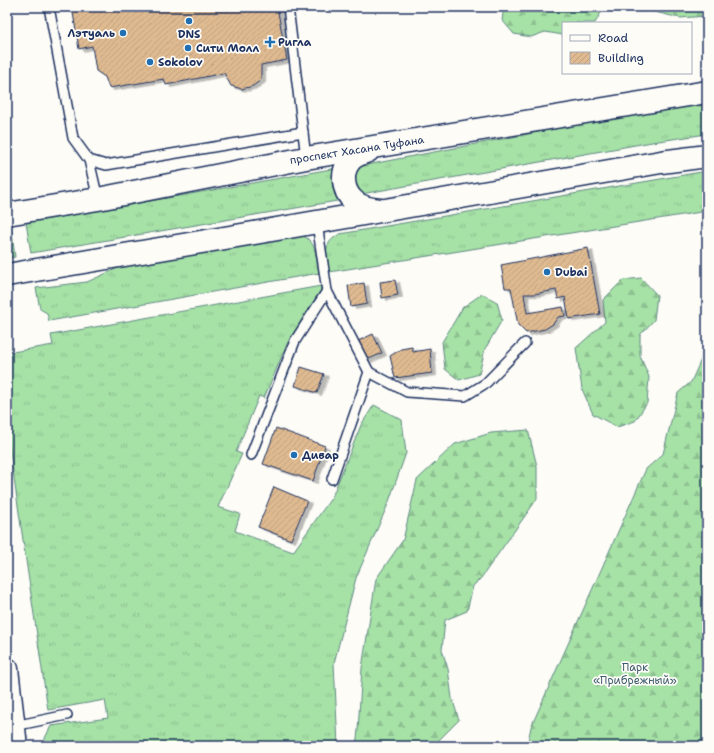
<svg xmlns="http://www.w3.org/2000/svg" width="714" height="753" viewBox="0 0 714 753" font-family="'Shantell Sans',sans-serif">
<defs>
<pattern id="grass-tufts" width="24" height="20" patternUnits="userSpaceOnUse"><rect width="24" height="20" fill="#a6e1a6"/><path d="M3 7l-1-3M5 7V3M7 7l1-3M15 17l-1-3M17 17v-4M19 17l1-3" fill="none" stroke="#8ec191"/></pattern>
<pattern id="forest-firs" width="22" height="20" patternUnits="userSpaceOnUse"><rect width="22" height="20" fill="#a6e1a6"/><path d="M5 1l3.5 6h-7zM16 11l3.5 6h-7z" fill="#8ec191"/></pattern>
<pattern id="building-hatch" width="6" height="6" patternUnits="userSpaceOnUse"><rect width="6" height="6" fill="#dfba90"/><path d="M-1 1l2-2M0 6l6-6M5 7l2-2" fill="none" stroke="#bfa07f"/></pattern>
<filter id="shadow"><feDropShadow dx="4.5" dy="2.5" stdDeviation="0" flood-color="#0004"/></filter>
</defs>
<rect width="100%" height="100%" fill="#fdfcf7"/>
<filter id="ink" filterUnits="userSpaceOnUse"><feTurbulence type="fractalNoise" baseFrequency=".025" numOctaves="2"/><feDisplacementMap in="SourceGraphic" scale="8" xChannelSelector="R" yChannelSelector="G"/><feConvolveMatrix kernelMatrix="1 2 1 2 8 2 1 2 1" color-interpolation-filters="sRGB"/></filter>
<g filter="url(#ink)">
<g fill="url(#grass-tufts)" stroke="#608882">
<polygon points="707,104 707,134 652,142 361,194 355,188 353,173 361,166 622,116"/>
<path d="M337 168C329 180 337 189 343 200L31 253 26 223Z"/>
<path d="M707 171V211L329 272C327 254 321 244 340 234Z"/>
<polygon points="11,226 15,257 7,258 7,227"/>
<path d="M296 234C318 238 315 255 319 273L49 321 47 313 40 309 36 288 87 282 127 264Z"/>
<polygon points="321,286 321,290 305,314 287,344 264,398 259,396 236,452 242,454 218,507 240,514 235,531 293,552 332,497 361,425 374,405 402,420 406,453 388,504 356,578 334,663 338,746 46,746 45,738 51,726 108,718 105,700 48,710 7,431 7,353 53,345 51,335"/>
</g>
<g fill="url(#forest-firs)" stroke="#608882">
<polygon points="504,7 609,7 603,9 595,23 563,23 563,35 545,32 531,37 514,34 502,20"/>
<polygon points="634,7 707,7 707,16 680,18"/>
<polygon points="641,278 657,295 654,320 640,335 640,356 649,377 647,403 635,421 617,427 593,414 582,389 576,348 605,322 603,300 623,280"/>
<polygon points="482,294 497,302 502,320 485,349 479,374 459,380 445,369 442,342 463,307"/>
<polygon points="707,346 707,746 527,746 531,727 646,469 663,454 678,393 691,382"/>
<polygon points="528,430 537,466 537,499 481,578 473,586 467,611 445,620 442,650 448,669 452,698 459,720 433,746 356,746 358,730 362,668 376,579 403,540 417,480 455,444 491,433"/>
</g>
<g fill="url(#building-hatch)" stroke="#1b2f5e" filter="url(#shadow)">
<polygon points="72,7 277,7 287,60 261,65 261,80 253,86 242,89 231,86 224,73 166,85 164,79 109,88 105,77 96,71 92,46 79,49"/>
<polygon points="588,248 600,314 569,319 565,297 558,299 556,290 534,294 524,294 527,313 563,307 565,316 558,317 553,324 545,329 526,333 518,325 511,288 505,288 501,265"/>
<polygon points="395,280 398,295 382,298 380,282"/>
<polygon points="364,283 367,304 351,307 348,286"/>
<polygon points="373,334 382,353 367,360 358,341"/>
<polygon points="412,347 413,352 430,349 432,373 395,378 390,356 401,349"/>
<polygon points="301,367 324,374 317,393 295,386"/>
<polygon points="276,428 325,446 313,481 263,464"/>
<polygon points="274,487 307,501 291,540 258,527"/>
</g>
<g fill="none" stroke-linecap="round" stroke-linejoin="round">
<g stroke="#1b2f5e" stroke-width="12">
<g id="service">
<polyline points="49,7 73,138 89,160 98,199"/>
<polyline points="288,7 306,158"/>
<polyline points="89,160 106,165 303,132"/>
<polyline points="317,223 327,291 369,372 332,479"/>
<polyline points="369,372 407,392 465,396 486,383 525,343"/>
<polyline points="251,455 295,341 327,291"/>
<polyline points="14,726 67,715"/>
</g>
</g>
<g stroke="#1b2f5e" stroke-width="25">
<g id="tertiary">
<path d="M368 151C363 153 356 155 352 159 340 170 342 191 354 201 360 207 372 209 380 210"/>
<polyline points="7,214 98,199 306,158 707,92"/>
<path d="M7 275C225 238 444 201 661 162L707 156"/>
</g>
</g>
<g stroke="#1b2f5e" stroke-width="25">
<polyline id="secondary" points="7,669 16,746"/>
</g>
<use href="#service" stroke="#fdfcf7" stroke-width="9"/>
<use href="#tertiary" stroke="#fdfcf7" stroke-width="22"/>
<use href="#secondary" stroke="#fdfcf7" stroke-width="22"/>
</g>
</g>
<g fill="#1f6fb2" stroke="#fdfcf7" stroke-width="1.5">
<circle cx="189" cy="21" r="4"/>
<circle cx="123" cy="33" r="4"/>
<path d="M268 36h4v4h4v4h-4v4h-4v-4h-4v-4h4z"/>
<circle cx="188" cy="48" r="4"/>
<circle cx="150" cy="62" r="4"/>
<circle cx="547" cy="272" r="4"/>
<circle cx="294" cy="455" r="4"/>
</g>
<g text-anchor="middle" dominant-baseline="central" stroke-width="3.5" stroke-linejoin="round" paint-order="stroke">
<g font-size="11" font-weight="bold" fill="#1b2f5e" stroke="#fdfcf7" text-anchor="start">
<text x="115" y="33" text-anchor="end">Лэтуаль</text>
<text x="189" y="34" text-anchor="middle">DNS</text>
<text x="278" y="42">Ригла</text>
<text x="196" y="48">Сити Молл</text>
<text x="158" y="62">Sokolov</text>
<text x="555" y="272">Dubai</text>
<text x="302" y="455">Дивар</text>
</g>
<g font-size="11" fill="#1b2f5e" stroke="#fdfcf7">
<text transform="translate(357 150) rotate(-9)">проспект Хасана Туфана</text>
</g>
<g font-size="11" fill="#3e5c70" stroke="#fdfcf7">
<text x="635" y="667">Парк<tspan x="635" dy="13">«Прибрежный»</tspan></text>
</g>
</g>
<rect width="714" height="753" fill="none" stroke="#fdfcf7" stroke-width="24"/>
<rect x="12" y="12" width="690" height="729" fill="none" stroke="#1b2f5e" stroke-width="1.5" filter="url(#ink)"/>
<rect x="562" y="22" width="130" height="52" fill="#fdfcf7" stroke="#a3aaba"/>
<rect x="570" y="35" width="20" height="6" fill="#fdfcf7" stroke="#a3aaba"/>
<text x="598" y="42" font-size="12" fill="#1b2f5e">Road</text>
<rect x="570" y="52" width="20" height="12" fill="url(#building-hatch)" stroke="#a3aaba"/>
<text x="598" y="62" font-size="12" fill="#1b2f5e">Building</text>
</svg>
